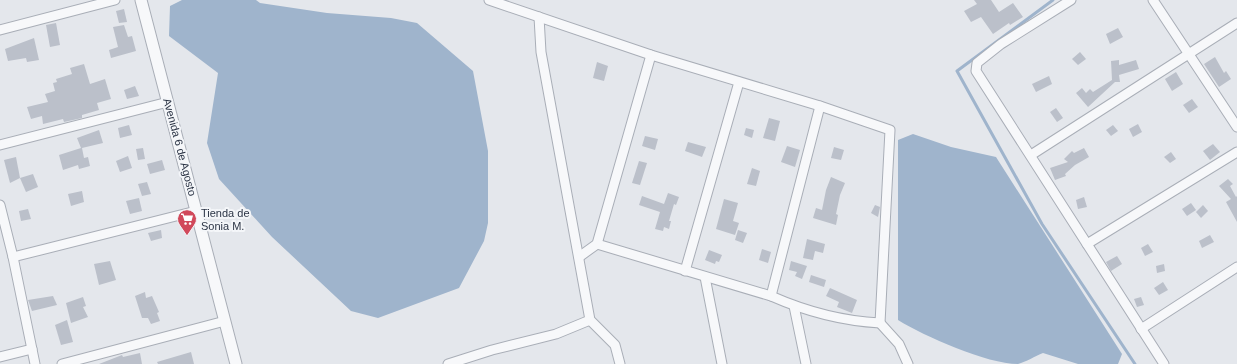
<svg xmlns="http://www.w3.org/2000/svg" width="1237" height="364" viewBox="0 0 1237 364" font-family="Helvetica,sans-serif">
<rect width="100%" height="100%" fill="#e4e7ec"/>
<g fill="#9fb4cc">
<polygon points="182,0 256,0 260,3 327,13 391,18 417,23 473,71 488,151 488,223 484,241 459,288 378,318 351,311 272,237 219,179 207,143 218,73 169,36 170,6"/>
<path d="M913 134 951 147 996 157 1122 354 1118 364H1078L1043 353C1035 356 1026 362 1018 364 987 364 924 336 898 320V140Z"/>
</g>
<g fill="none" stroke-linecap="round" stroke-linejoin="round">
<polyline stroke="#9fb4cc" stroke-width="3" points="1053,0 957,71 1042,224 1135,364"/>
</g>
<g fill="#bbc0ca">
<polygon points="974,0 991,0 999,12 1013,3 1023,17 1010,25 1009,23 993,34 981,17 971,22 964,11 977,4"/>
<polygon points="124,9 127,22 119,23 116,11"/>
<polygon points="56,23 60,45 50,47 46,25"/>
<polygon points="124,25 128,37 132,36 136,51 111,58 109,50 118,47 113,27"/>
<polygon points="1118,28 1123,37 1110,44 1106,34"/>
<polygon points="34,38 39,60 27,62 26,58 8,61 5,49"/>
<polygon points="1080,52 1086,59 1078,65 1072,59"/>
<polygon points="1215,57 1224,73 1226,71 1231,79 1219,87 1204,64"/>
<polygon points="1119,60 1119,65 1136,60 1139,69 1119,75 1120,82 1115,82 1088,107 1076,93 1082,88 1086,93 1090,89 1093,92 1112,80 1111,61"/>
<polygon points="597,62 608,66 604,81 593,78"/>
<polygon points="84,64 90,84 105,79 111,99 97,103 99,110 82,115 82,118 64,122 63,119 43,124 42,116 31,119 27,107 48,102 45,94 55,91 53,83 57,82 56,79 72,74 70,68"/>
<polygon points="1176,72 1183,84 1172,91 1165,79"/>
<polygon points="1049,76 1052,84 1036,92 1032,84"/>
<polygon points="135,86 139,96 127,99 124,90"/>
<polygon points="1192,99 1198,107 1189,113 1183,105"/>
<polygon points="1056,108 1063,118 1057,122 1050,112"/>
<polygon points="769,118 780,121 775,141 763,138"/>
<polygon points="1138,124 1142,132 1133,137 1129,129"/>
<polygon points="129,125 132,135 120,138 118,128"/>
<polygon points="1113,125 1118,131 1111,136 1106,130"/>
<polygon points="746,128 754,130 752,138 744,135"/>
<polygon points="99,130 103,143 82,148 84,158 88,157 90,166 79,169 78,165 63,170 59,155 81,148 77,138"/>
<polygon points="645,136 658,139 655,150 642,146"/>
<polygon points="688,142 706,147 702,157 685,151"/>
<polygon points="1213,144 1220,152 1210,160 1203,151"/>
<polygon points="787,146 800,150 795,167 781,162"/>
<polygon points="834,147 844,150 841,160 831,158"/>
<polygon points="143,148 145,159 138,160 136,149"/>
<polygon points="1084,148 1089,157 1075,165 1065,174 1066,176 1055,180 1050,168 1068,162 1064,159 1072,151 1074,153"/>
<polygon points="1171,152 1176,159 1170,163 1164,157"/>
<polygon points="128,156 132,168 120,172 116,161"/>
<polygon points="16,157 20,178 10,183 4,160"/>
<polygon points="162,160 165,170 150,174 147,164"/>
<polygon points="639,161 647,163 640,185 632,183"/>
<polygon points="752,168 760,171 756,186 747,184"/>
<polygon points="33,174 38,187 26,192 20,178"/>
<polygon points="831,177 845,183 840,195 836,214 838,215 836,225 813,218 816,208 822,210 826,190"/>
<polygon points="1228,179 1233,184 1230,186 1236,197 1237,196 1237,222 1226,202 1231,199 1219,186"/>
<polygon points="147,182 151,194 142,196 138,184"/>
<polygon points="82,191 84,202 71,206 68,194"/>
<polygon points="668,193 679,197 676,205 674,204 669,221 671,221 669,229 664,227 663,231 655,229 660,212 639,205 642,196 664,204"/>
<polygon points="1084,197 1087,207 1078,209 1076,200"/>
<polygon points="139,198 142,211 130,214 126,201"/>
<polygon points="724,199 738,203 733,221 739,223 735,235 716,229"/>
<polygon points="1191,203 1196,210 1187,216 1182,209"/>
<polygon points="875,205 880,207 878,217 871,213"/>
<polygon points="1203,205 1208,211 1201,218 1196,212"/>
<polygon points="28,209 31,219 21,221 19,211"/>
<polygon points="161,230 162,238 151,241 148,233"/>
<polygon points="738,230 747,233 743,243 735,240"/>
<polygon points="1210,235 1214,242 1202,248 1199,241"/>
<polygon points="807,239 825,244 823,253 815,251 813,260 803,258"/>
<polygon points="1148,244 1153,252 1145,256 1141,248"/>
<polygon points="762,249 771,252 768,263 759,260"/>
<polygon points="709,250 722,255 719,262 716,261 715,264 705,260"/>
<polygon points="1117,256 1122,264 1111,271 1106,262"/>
<polygon points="110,261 116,280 99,285 94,264"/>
<polygon points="791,261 807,266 802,279 795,276 797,272 789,270"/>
<polygon points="1164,264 1165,271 1157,273 1156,266"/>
<polygon points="811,275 826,280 824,287 809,282"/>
<polygon points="1163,282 1168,290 1159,295 1154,288"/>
<polygon points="830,288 857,300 852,313 837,307 839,302 826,296"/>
<polygon points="145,292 146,298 152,296 159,312 157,313 160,321 151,324 148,318 142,318 135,296"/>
<polygon points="53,296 57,305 32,311 28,300"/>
<polygon points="83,297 86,306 83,307 88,317 71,323 66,303"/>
<polygon points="1141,297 1144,305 1137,307 1134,299"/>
<polygon points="67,320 73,342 61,345 55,325"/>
<polygon points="191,352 194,364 158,364 157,362"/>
<polygon points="140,353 142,364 99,364 122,355 123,357"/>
</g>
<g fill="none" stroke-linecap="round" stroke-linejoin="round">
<g stroke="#a9aeb7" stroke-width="11">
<g id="minor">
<path d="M489 0 651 55 820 106 890 130 880 323C842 321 805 311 771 296L597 244"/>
<polyline points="1071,0 1001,44 977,63 976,71 1164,364"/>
<polyline points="1153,0 1237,127"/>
<polyline points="539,17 541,52 590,320 615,345 620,364"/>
<polyline points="0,30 115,0"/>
<polyline points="0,145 168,102"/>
<polyline points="1031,155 1237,23"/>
<polyline points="0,205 13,257 35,364"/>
<polyline points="1087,244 1237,152"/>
<polyline points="13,257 196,211"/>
<polyline points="579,257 597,244 651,55"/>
<polyline points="685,271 739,82"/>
<polyline points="705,277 722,364"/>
<polyline points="771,296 820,106"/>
<polyline points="794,306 806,364"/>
<polyline points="880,323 899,344 908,364"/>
<polyline points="1141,329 1237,267"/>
<polyline points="0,357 32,349"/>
<polyline points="62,364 225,321"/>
<polyline points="448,364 492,350 556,334 590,320"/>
</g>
</g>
<g stroke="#a9aeb7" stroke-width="13">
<polyline id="tertiary" points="141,0 236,364"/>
</g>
<use href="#minor" stroke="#f7f8fa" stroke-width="9"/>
<use href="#tertiary" stroke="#f7f8fa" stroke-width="11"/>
</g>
<defs>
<g id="supermarket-pin" transform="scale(1)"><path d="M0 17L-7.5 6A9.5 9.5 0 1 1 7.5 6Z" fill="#d1495b" stroke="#f4f6f9"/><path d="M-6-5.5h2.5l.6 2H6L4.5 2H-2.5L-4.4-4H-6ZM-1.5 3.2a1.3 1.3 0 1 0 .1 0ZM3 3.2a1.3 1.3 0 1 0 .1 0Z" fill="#fff"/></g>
</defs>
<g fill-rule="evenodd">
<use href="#supermarket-pin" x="187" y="219"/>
</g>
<g text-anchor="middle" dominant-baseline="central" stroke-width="4" stroke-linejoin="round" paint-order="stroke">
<g font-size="11" fill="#2b3445" stroke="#f4f6f9">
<text transform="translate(180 147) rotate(75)">Avenida 6 de Agosto</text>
</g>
<g font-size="11" fill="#2b3445" stroke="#f4f6f9" text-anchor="start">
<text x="201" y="213">Tienda de<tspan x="201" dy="13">Sonia M.</tspan></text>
</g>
</g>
</svg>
